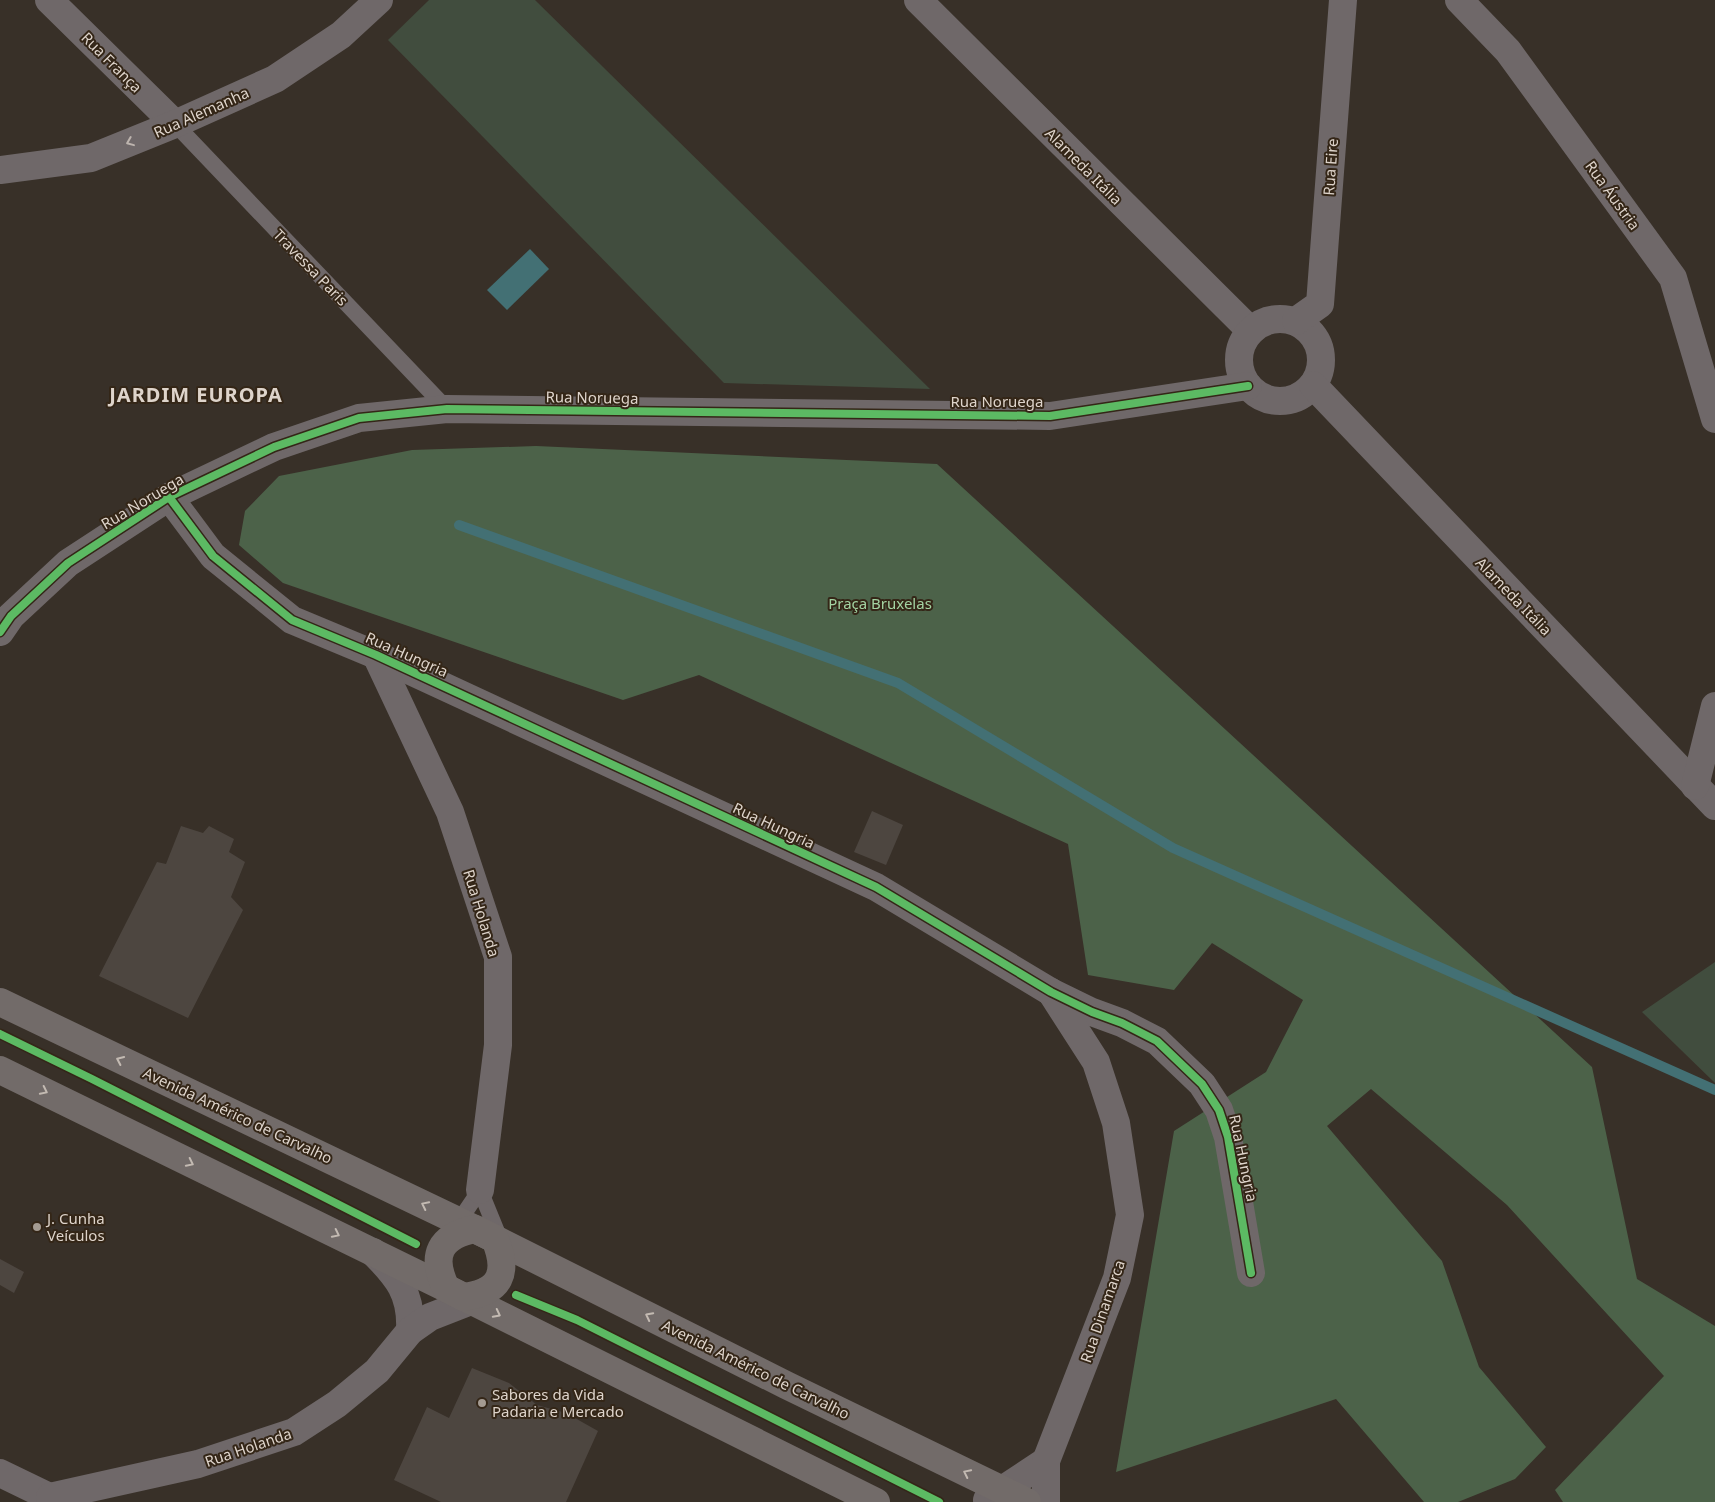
<svg xmlns="http://www.w3.org/2000/svg" width="1715" height="1502" viewBox="0 0 1715 1502" font-family="'Noto Sans',sans-serif">
<rect width="100%" height="100%" fill="#383028"/>
<g fill="#414d3e">
<polygon points="429,0 535,0 930,389 724,383 388,40"/>
<polygon points="1715,962 1715,1083 1642,1012"/>
</g>
<polygon fill="#4c6249" points="536,446 937,464 1592,1067 1637,1279 1715,1326 1715,1502 1563,1502 1555,1490 1664,1376 1507,1205 1371,1089 1327,1126 1442,1261 1479,1367 1546,1447 1515,1479 1458,1502 1424,1502 1336,1399 1116,1472 1174,1131 1266,1072 1303,1000 1212,943 1174,990 1088,975 1068,844 699,675 623,700 283,583 239,545 245,511 279,476 412,450"/>
<polygon fill="#437074" points="530,249 549,269 507,310 487,290"/>
<g fill="none" stroke-linecap="round" stroke-linejoin="round">
<polyline stroke="#437074" stroke-width="10" points="459,525 898,683 1173,848 1715,1090"/>
</g>
<g fill="#4d4640">
<polygon points="872,811 903,825 886,865 854,852"/>
<polygon points="181,826 203,833 209,826 234,839 229,852 245,862 231,897 243,910 188,1018 99,976 157,862 166,864"/>
<polygon points="0,1259 24,1272 14,1293 0,1285"/>
<polygon points="472,1368 509,1383 537,1405 566,1413 598,1431 566,1502 441,1502 394,1480 427,1407 449,1418"/>
</g>
<g fill="none" stroke-linecap="round" stroke-linejoin="round">
<g stroke="#6f6869" stroke-width="16">
<polyline points="175,124 447,409"/>
<polyline points="480,1190 502,1244"/>
<polyline points="455,1227 480,1190"/>
</g>
<g stroke="#6f6869" stroke-width="28">
<polyline points="49,0 175,124"/>
<polyline points="918,0 1251,331"/>
<polyline points="1459,0 1508,51 1673,278 1715,419"/>
<polyline points="0,170 91,158 175,124 275,79 341,35 379,0"/>
<circle cx="1280" cy="360" r="41"/>
<polyline points="1296,321 1320,304 1343,0"/>
<polyline points="1313,385 1715,806"/>
<polyline points="169,497 213,556 292,620 376,655 876,887 1051,992 1092,1012 1122,1023 1157,1041 1202,1084 1219,1110 1228,1137 1251,1273"/>
<polyline points="0,632 11,616 68,563 169,497 274,447 359,418 447,409 1050,416 1248,386"/>
<polyline points="376,655 450,812 498,957 498,1045 480,1190"/>
<polyline points="1695,786 1715,706"/>
<path d="M373 1252C398 1277 412 1294 410 1331"/>
<polyline points="0,1473 60,1502"/>
<polyline points="50,1497 198,1464 294,1432 337,1404 377,1371 410,1331 430,1317 471,1301 484,1292"/>
<polyline points="987,1500 1046,1461"/>
<polyline points="1046,1502 1046,1461 1117,1278 1130,1215 1116,1123 1096,1062 1051,992"/>
</g>
<g stroke="#726b69" stroke-width="28">
<polyline points="0,1002 485,1234 786,1385 1027,1502"/>
<polyline points="0,1070 446,1288 876,1502"/>
<path d="M475 1229 495 1239C509 1273 501 1292 463 1297L446 1288C430 1255 440 1236 475 1229Z"/>
</g>
<g stroke="#342617" stroke-width="11">
<g id="cycleway">
<polyline points="169,497 213,556 292,620 376,655 876,887 1051,992 1092,1012 1122,1023 1157,1041 1202,1084 1219,1110 1228,1137 1251,1273"/>
<polyline points="0,632 11,616 68,563 169,497 274,447 359,418 447,409 1050,416 1248,386"/>
<polyline points="0,1034 92,1079 416,1244"/>
<polyline points="516,1295 577,1320 939,1502"/>
</g>
</g>
<use href="#cycleway" stroke="#5cba63" stroke-width="8"/>
</g>
<defs><path id="oneway-chevron" d="M-2-3.5L2.5 0L-2 3.5" fill="none" stroke-width="1.6" stroke-linecap="round" stroke-linejoin="round" transform="scale(1.25)"/></defs>
<use stroke="#bdb4ae" href="#oneway-chevron" transform="translate(130 142) rotate(158)"/>
<g stroke="#c3bab2">
<use href="#oneway-chevron" transform="translate(120 1060) rotate(-155)"/>
<use href="#oneway-chevron" transform="translate(44 1091) rotate(26)"/>
<use href="#oneway-chevron" transform="translate(190 1163) rotate(26)"/>
<use href="#oneway-chevron" transform="translate(425 1205) rotate(-154)"/>
<use href="#oneway-chevron" transform="translate(336 1234) rotate(26)"/>
<use href="#oneway-chevron" transform="translate(497 1314) rotate(27)"/>
<use href="#oneway-chevron" transform="translate(649 1316) rotate(-153)"/>
<use href="#oneway-chevron" transform="translate(967 1473) rotate(-154)"/>
</g>
<g fill="#a49b92" stroke="#342617" stroke-width="2">
<circle cx="37" cy="1227" r="5"/>
<circle cx="482" cy="1403" r="5"/>
</g>
<g text-anchor="middle" dominant-baseline="central" stroke-width="4" stroke-linejoin="round" paint-order="stroke">
<g font-size="15" fill="#ded4cb" stroke="#342617">
<text transform="translate(112 62) rotate(45)">Rua França</text>
<text transform="translate(201 112) rotate(-24)">Rua Alemanha</text>
<text transform="translate(1084 166) rotate(45)">Alameda Itália</text>
<text transform="translate(1330 167) rotate(-86)">Rua Eire</text>
<text transform="translate(1613 195) rotate(54)">Rua Áustria</text>
<text transform="translate(311 267) rotate(46)">Travessa Paris</text>
<text transform="translate(592 397) rotate(1)">Rua Noruega</text>
<text x="997" y="401">Rua Noruega</text>
<text transform="translate(142 501) rotate(-31)">Rua Noruega</text>
<text transform="translate(1514 596) rotate(46)">Alameda Itália</text>
<text transform="translate(407 654) rotate(24)">Rua Hungria</text>
<text transform="translate(774 825) rotate(25)">Rua Hungria</text>
<text transform="translate(482 913) rotate(73)">Rua Holanda</text>
<text transform="translate(238 1115) rotate(25)">Avenida Américo de Carvalho</text>
<text transform="translate(1244 1158) rotate(78)">Rua Hungria</text>
<text transform="translate(1102 1311) rotate(-71)">Rua Dinamarca</text>
<text transform="translate(756 1369) rotate(26)">Avenida Américo de Carvalho</text>
<text transform="translate(248 1447) rotate(-19)">Rua Holanda</text>
</g>
<g font-size="15" fill="#a3d3a2" stroke="#342617">
<text x="880" y="603">Praça Bruxelas</text>
</g>
<g font-size="15" fill="#ded4cb" stroke="#342617" text-anchor="start">
<text x="47" y="1218">J. Cunha<tspan x="47" dy="17">Veículos</tspan></text>
<text x="492" y="1394">Sabores da Vida<tspan x="492" dy="17">Padaria e Mercado</tspan></text>
</g>
<g font-size="20" font-weight="bold" letter-spacing="1" fill="#ded4cb" stroke="#342617">
<text x="196" y="394">JARDIM EUROPA</text>
</g>
</g>
</svg>
